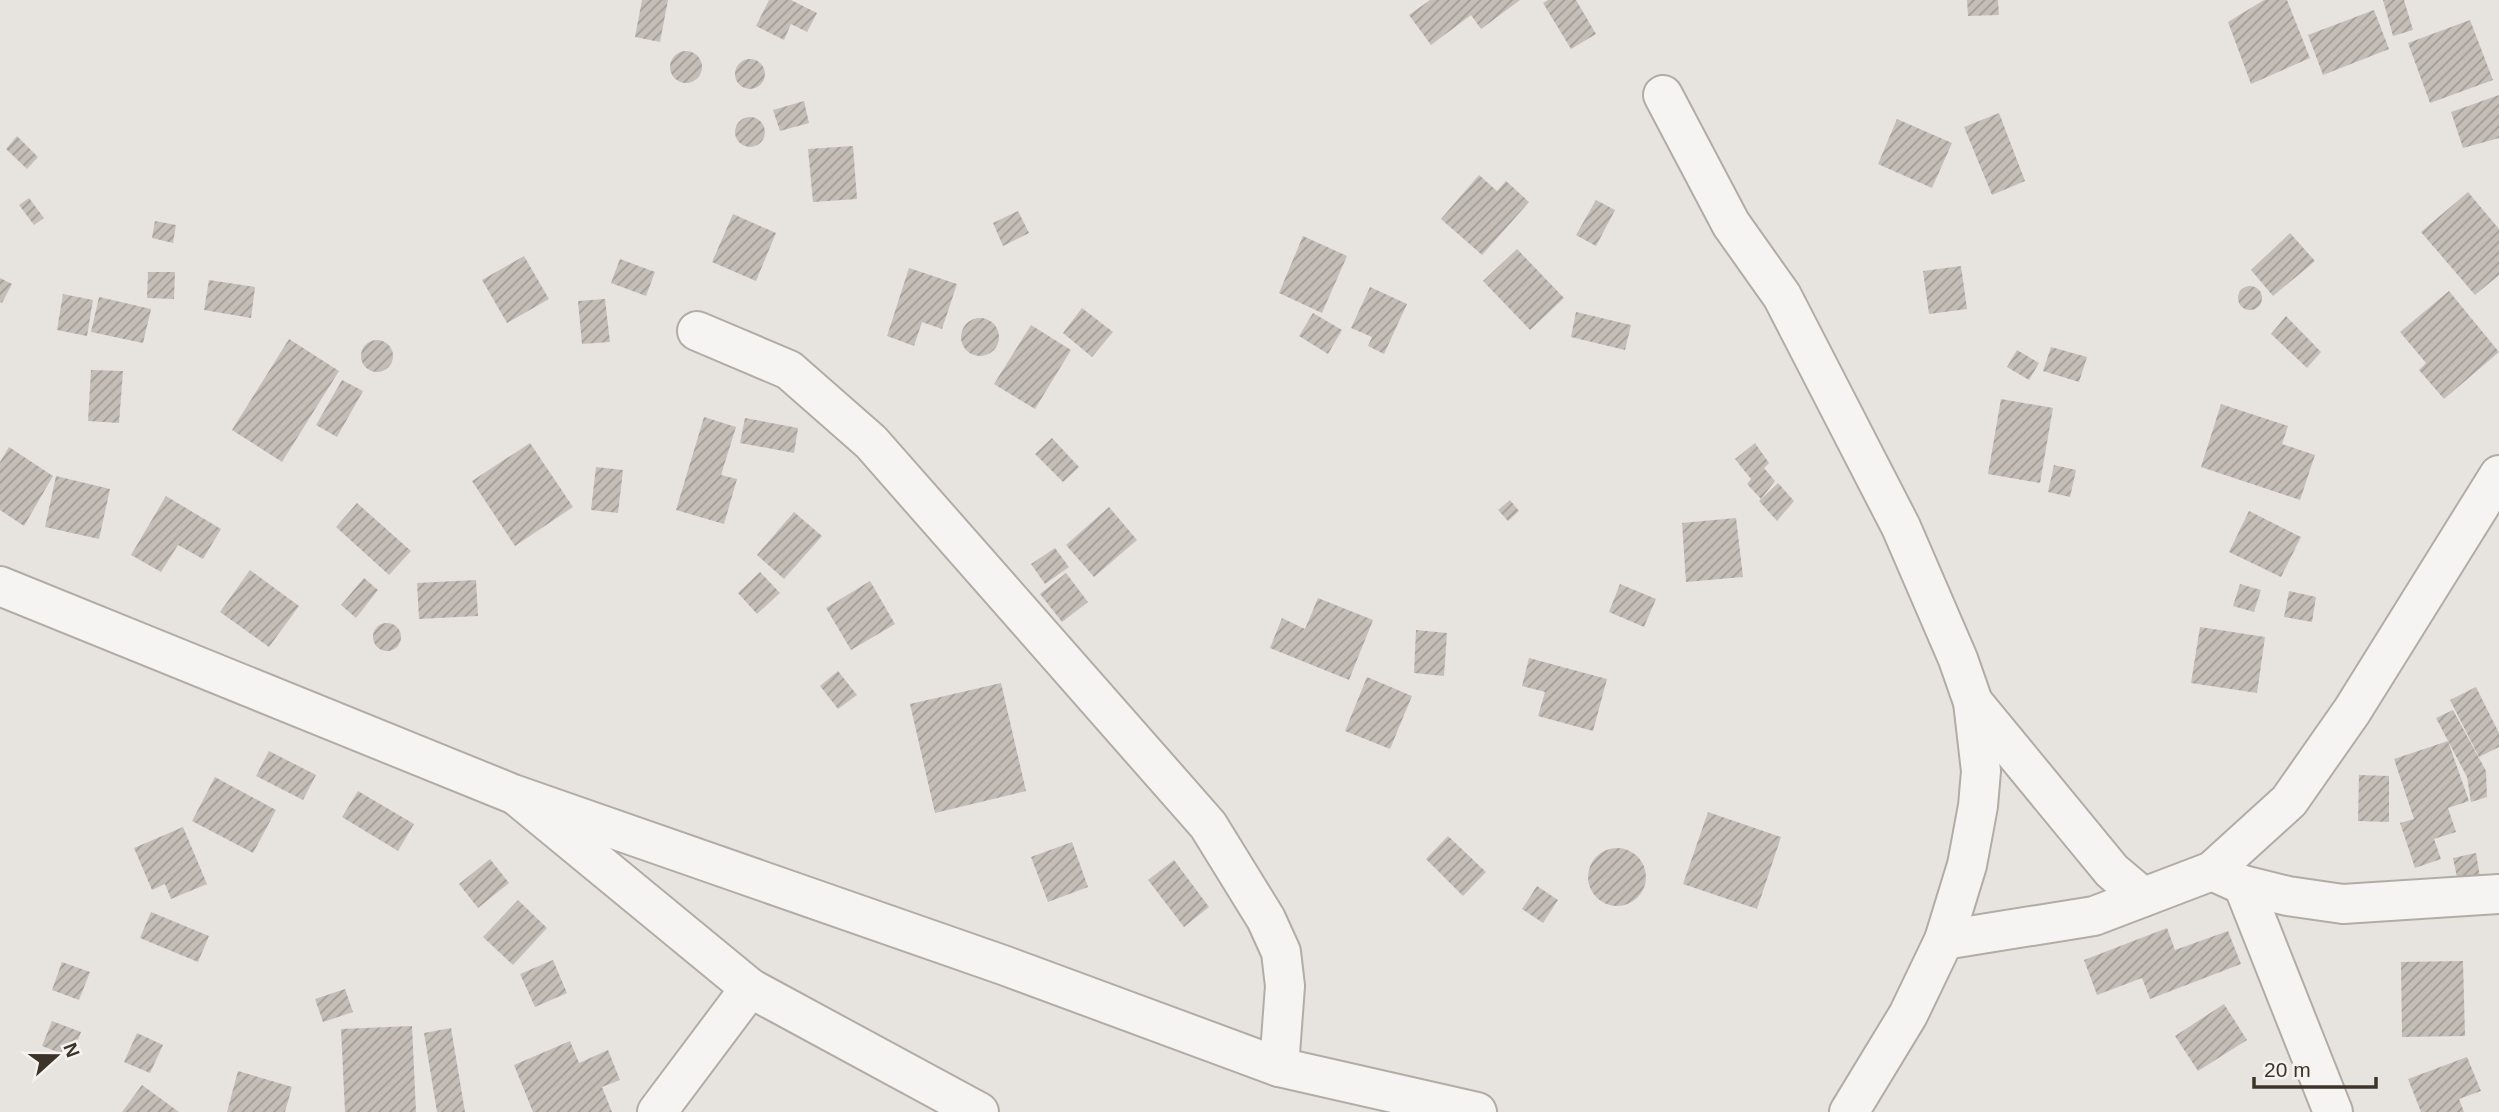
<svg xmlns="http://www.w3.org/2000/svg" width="2499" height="1112" viewBox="0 0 2499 1112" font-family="Arial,sans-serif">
<defs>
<pattern id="building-hatch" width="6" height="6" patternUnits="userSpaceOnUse" patternTransform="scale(1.75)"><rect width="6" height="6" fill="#c4beb7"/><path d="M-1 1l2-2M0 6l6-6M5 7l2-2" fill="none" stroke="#a09b95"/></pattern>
</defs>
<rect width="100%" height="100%" fill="#e7e4df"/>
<g fill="url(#building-hatch)">
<polygon points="642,0 668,0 660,42 635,37"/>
<polygon points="769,0 791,0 817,13 807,32 791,24 784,40 756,26"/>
<polygon points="1430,0 1520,0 1481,29 1471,15 1431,45 1409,15"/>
<polygon points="1548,0 1576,0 1596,34 1571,49 1543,3"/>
<polygon points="1967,0 1998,0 1999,15 1968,16"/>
<polygon points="2264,0 2287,0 2310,58 2251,84 2228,22"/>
<polygon points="2383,0 2404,0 2413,30 2393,36"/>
<polygon points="2374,10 2389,49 2323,75 2308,35"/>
<polygon points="2470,20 2493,80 2430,103 2408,43"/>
<circle cx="686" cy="67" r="16"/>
<circle cx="750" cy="74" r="15"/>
<polygon points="2499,95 2499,138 2463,148 2451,112"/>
<polygon points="804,101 809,123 780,131 773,110"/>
<polygon points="1999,113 2025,181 1992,195 1964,127"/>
<circle cx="750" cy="132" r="15"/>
<polygon points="1897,119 1952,143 1932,188 1878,164"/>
<polygon points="17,136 38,157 27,169 6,149"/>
<polygon points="853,146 857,199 813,202 808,149"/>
<polygon points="1479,175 1497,191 1506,181 1529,202 1482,255 1441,219"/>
<polygon points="2468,192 2499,229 2499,275 2475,295 2421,232"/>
<polygon points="29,198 44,218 34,225 19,205"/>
<polygon points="1596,200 1615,210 1596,246 1576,235"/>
<polygon points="1018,211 1029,233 1003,246 993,223"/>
<polygon points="733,214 776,233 756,281 712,262"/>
<polygon points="155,221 176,225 173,243 152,238"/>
<polygon points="2290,233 2315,261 2273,296 2251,270"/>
<polygon points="1303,236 1347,256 1322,313 1279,293"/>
<polygon points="1517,249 1564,298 1530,330 1483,281"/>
<polygon points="524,256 549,299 507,323 482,280"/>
<polygon points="620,259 655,272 646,296 611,283"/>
<polygon points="1961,266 1967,309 1929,314 1923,271"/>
<polygon points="909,268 957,284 942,329 922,322 914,346 887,336"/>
<polygon points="148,272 175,272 174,299 147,298"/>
<polygon points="0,278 12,284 2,303 0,302"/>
<polygon points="209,280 255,287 251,318 204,310"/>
<circle cx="2250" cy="298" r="12"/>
<polygon points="1370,287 1407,304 1384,354 1368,346 1372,337 1351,328"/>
<polygon points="2449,291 2499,352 2444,399 2419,370 2426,363 2400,332"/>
<polygon points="63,294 93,300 87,336 57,330"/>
<polygon points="99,297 151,309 143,343 91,332"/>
<polygon points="605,299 610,342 582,344 578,301"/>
<polygon points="1082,308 1113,332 1092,357 1063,333"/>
<polygon points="1576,312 1631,325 1625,350 1571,337"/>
<polygon points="1313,313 1342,330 1328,354 1299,336"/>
<polygon points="2286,316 2321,352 2307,368 2271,334"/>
<circle cx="980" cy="337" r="19"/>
<polygon points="1031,325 1071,350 1035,409 994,384"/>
<polygon points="289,339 339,371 282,462 232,430"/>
<circle cx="377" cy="356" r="16"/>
<polygon points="2051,347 2087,357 2079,382 2043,371"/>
<polygon points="2017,350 2039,363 2029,380 2007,367"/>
<polygon points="91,370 123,371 119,423 88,421"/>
<polygon points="342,380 363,391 337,437 316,425"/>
<polygon points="2001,399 2053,408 2040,483 1988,474"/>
<polygon points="2221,404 2288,426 2282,444 2315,455 2300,500 2201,467"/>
<polygon points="704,417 736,427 721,475 737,479 724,524 676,510"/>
<polygon points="745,418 798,428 794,453 740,443"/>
<polygon points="1052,438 1079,467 1063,482 1035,454"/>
<polygon points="530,443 573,507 515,546 472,481"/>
<polygon points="1755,443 1769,463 1764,468 1775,481 1761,499 1747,484 1751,479 1735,459"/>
<polygon points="9,447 53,476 24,526 0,510 0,462"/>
<polygon points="2054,465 2076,470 2070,497 2048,492"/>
<polygon points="596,467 623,470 618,513 591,510"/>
<polygon points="56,476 110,489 99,539 45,527"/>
<polygon points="1778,483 1794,501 1777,521 1759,501"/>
<polygon points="166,496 221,529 203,559 178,545 161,572 131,555"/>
<polygon points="1510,500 1519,511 1508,521 1498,510"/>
<polygon points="357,503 411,551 389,575 336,527"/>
<polygon points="1109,507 1137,540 1094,577 1066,545"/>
<polygon points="2249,511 2301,537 2281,577 2229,552"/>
<polygon points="794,512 822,536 784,579 757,555"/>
<polygon points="1736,518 1743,577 1686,582 1682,523"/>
<polygon points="1055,548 1069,567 1045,584 1031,564"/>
<polygon points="250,570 299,606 269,647 220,612"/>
<polygon points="760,572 780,593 757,614 738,593"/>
<polygon points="1066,573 1088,602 1062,622 1040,594"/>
<polygon points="364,578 378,590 356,618 341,605"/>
<polygon points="476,580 478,616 419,619 417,583"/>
<polygon points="870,581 895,624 851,650 826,608"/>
<polygon points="1620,584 1656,599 1644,627 1609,612"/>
<polygon points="2240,584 2261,590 2254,612 2233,606"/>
<polygon points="2289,591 2316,597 2312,622 2284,617"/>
<polygon points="1318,598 1373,620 1349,680 1270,648 1282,618 1305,629"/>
<circle cx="387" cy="637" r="14"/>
<polygon points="2200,627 2265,637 2257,693 2191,683"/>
<polygon points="1416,630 1447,633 1444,676 1414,673"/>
<polygon points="1529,658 1607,679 1593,731 1538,716 1545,692 1522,686"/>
<polygon points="838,671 857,695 838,709 820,686"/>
<polygon points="1367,677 1412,696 1390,749 1345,731"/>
<polygon points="1001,683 1026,791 935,813 910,704"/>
<polygon points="2476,687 2499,733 2499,747 2479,757 2450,700"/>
<polygon points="2453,710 2486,771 2487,797 2471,802 2467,777 2436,718"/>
<polygon points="2448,741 2469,801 2448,808 2456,832 2434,839 2441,859 2415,868 2400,823 2414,819 2394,759"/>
<polygon points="269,751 316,775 303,800 256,776"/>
<polygon points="2359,775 2389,776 2389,822 2358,821"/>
<polygon points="215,777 276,810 253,853 192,821"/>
<polygon points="358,791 414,824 398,851 342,817"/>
<polygon points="1708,812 1781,837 1757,909 1683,884"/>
<polygon points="183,827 207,884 171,899 165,884 152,890 134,848"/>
<polygon points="1448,836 1486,872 1463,896 1426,859"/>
<polygon points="1072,842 1088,887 1048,902 1031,857"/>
<circle cx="1617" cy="877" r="29"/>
<polygon points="2476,853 2481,883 2459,887 2453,858"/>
<polygon points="490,859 509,883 478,908 459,884"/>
<polygon points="1174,860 1209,907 1184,927 1148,880"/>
<polygon points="1537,886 1558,900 1543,923 1522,909"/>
<polygon points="518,900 547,928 513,965 483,937"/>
<polygon points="151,912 209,936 198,962 140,938"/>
<polygon points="2167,928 2175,950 2228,931 2241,964 2150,999 2142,978 2097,995 2084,960"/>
<polygon points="553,960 567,993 535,1007 520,974"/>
<polygon points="2463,961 2465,1036 2402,1037 2401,962"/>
<polygon points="62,962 90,972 79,1000 52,990"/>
<polygon points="345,989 353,1012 323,1022 315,999"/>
<polygon points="2224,1004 2247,1040 2198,1071 2175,1036"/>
<polygon points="52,1021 81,1032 71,1057 42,1046"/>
<polygon points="412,1026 416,1112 345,1112 341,1029"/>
<polygon points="451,1028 465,1112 437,1112 424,1033"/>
<polygon points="137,1033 163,1045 150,1073 124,1062"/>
<polygon points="570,1041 579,1063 608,1050 620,1080 602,1087 612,1112 533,1112 514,1065"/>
<polygon points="2467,1057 2481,1091 2459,1099 2464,1112 2421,1112 2408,1079"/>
<polygon points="238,1071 292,1087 285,1112 227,1112"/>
<polygon points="142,1085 179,1112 122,1112"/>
</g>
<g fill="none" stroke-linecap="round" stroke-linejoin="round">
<g stroke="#b1aca5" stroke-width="42">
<g id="minor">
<polyline points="1663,95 1731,224 1782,296 1901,527 1958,659 1973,702 1981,771 1978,806 1967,865 1944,940"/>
<polyline points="697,331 789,370 871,442 1208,825 1266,919 1281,952 1285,986 1279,1067"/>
<polyline points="1973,702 2112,871 2143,897"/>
<polyline points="518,797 750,988 979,1112"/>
<polyline points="2212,871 2243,885 2288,896 2343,904 2499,894"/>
<polyline points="2243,885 2333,1112"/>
<polyline points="657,1112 750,988"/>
<polyline points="1849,1112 1908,1015 1944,940 2094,916 2212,871 2289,801 2352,711 2499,475"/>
</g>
</g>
<g stroke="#b1aca5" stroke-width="42">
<polyline id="tertiary" points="0,586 513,794 1003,965 1279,1067 1477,1112"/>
</g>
<use href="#minor" stroke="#f6f4f2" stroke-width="38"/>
<use href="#tertiary" stroke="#f6f4f2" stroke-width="38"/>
</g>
<g transform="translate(56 1056) rotate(69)" stroke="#f5f2ef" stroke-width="5" paint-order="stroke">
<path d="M0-5L12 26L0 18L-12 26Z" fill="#3d3429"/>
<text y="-10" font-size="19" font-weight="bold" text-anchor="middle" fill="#3d3429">N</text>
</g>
<path d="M2254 1077v10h122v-10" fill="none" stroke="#3d3429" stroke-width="3.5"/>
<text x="2264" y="1077" font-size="21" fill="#3d3429" stroke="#f5f2ef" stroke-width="5" paint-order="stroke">20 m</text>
</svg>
